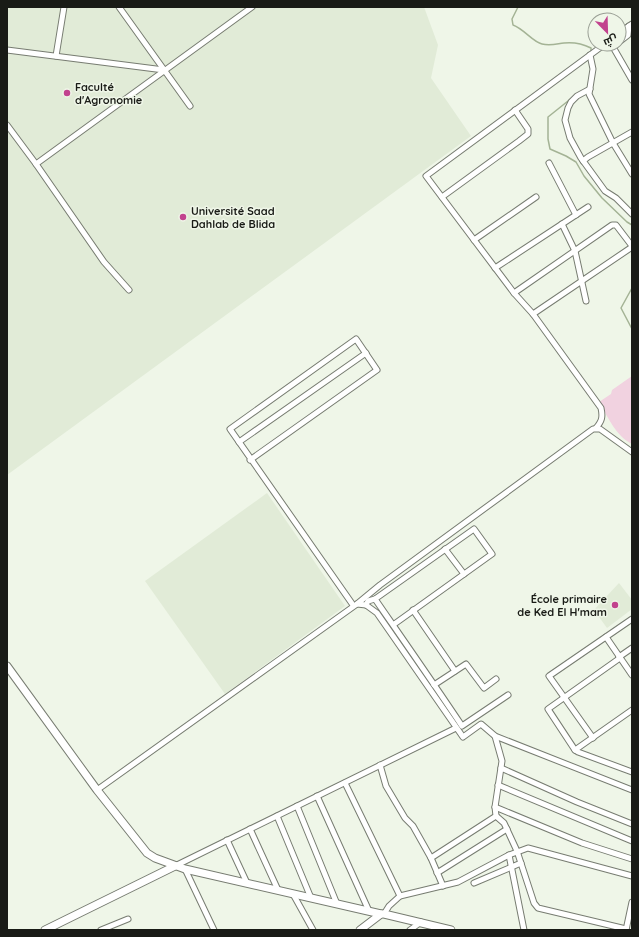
<svg xmlns="http://www.w3.org/2000/svg" width="639" height="937" viewBox="0 0 639 937" font-family="Quicksand,Cairo,sans-serif">
<rect width="100%" height="100%" fill="#eff6e8"/>
<g fill="#e1ebd7">
<polygon points="7,7 424,7 438,45 431,78 471,136 7,475"/>
<polygon points="267,493 345,606 225,694 145,581"/>
<polygon points="619,583 632,600 632,609 607,628 594,610"/>
</g>
<path fill="#f1d2e0" d="M632 376V444C616 436 608 417 599 402L611 394 612 390Z"/>
<g fill="none" stroke-linecap="round" stroke-linejoin="round">
<g stroke="#a4b395" stroke-width="1.5">
<path d="M518 7 512 19 513 25C524 29 533 42 542 44 550 46 556 44 564 43 573 42 583 44 591 48V51"/>
<polyline points="573,97 548,117 548,139 550,149 566,156 576,162 584,176 602,198 627,222 632,225"/>
<polyline points="632,288 621,308 632,329"/>
</g>
<g stroke="#777c71" stroke-width="7">
<g id="street">
<polyline points="119,7 190,106"/>
<polyline points="619,33 632,24"/>
<polyline points="619,42 628,35 629,26"/>
<polyline points="617,44 613,47 632,80"/>
<polyline points="7,50 164,70"/>
<polyline points="590,55 593,69 589,94 613,143 632,174"/>
<polyline points="56,56 64,7"/>
<polyline points="590,89 577,96 571,102 568,108 565,120 570,138 581,158 605,191 616,198 632,214"/>
<polyline points="7,125 36,164 104,262 129,290"/>
<polyline points="583,161 588,157 632,132"/>
<polyline points="549,163 576,215"/>
<polyline points="36,164 252,7"/>
<polyline points="442,197 519,141 528,134 528,129 515,110"/>
<polyline points="562,224 575,251 586,301"/>
<polyline points="474,240 536,197"/>
<polyline points="495,268 588,207"/>
<polyline points="514,293 612,225 616,225 632,246"/>
<polyline points="533,314 632,247"/>
<path d="M596 428C602 421 603 417 601 408L533 314 514 293 426 176 605 44"/>
<polyline points="239,442 366,353"/>
<polyline points="250,460 377,370 356,339 230,429 353,605"/>
<polyline points="445,549 464,574"/>
<polyline points="357,604 366,605 377,613 463,737 481,724 495,736 632,790"/>
<polyline points="366,605 368,601 375,599"/>
<polyline points="413,610 455,671"/>
<path d="M393 625 492 554 474 529 375 599C404 641 434 684 462 726L508 695"/>
<polyline points="606,637 632,675"/>
<polyline points="619,657 632,648"/>
<polyline points="620,658 548,709 575,750 578,752 632,772"/>
<polyline points="434,685 466,664 484,688 496,679"/>
<polyline points="593,738 549,676 632,619"/>
<polyline points="575,750 632,710"/>
<polyline points="380,765 386,786 405,818 413,826 431,858 443,886"/>
<polyline points="501,768 577,802 632,824"/>
<polyline points="345,783 400,896"/>
<polyline points="498,785 632,841"/>
<polyline points="97,790 357,604 380,585 593,429 600,429 632,452"/>
<polyline points="317,796 369,911"/>
<polyline points="297,806 337,904"/>
<polyline points="495,807 582,843 632,859"/>
<polyline points="277,816 311,898"/>
<polyline points="496,816 504,823 517,851 534,903 538,908 626,929"/>
<polyline points="250,829 278,890"/>
<polyline points="227,840 247,883"/>
<polyline points="509,855 524,930"/>
<polyline points="431,858 496,816 495,807 502,761 495,736"/>
<polyline points="175,866 456,728"/>
<polyline points="185,869 214,930"/>
<polyline points="437,873 507,829"/>
<polyline points="474,883 521,863"/>
<polyline points="293,894 313,930"/>
<polyline points="384,914 389,906 400,896 458,882 509,855 528,848 632,876"/>
<polyline points="101,930 128,919"/>
<polyline points="410,930 421,922"/>
<polyline points="626,930 632,902"/>
</g>
</g>
<g stroke="#777c71" stroke-width="9">
<g id="secondary">
<polyline points="7,666 97,790 147,853 155,858 185,869 381,914"/>
<polyline points="45,930 175,866"/>
<polyline points="360,930 381,914 384,914 451,930"/>
</g>
</g>
<use href="#street" stroke="#fff" stroke-width="5"/>
<use href="#secondary" stroke="#fff" stroke-width="7"/>
</g>
<g fill="#c2428e" stroke="#eff6e8" stroke-width="1.5">
<circle cx="67" cy="93" r="4"/>
<circle cx="183" cy="217" r="4"/>
<circle cx="615" cy="605" r="4"/>
</g>
<g text-anchor="middle" dominant-baseline="central" stroke-width="3" stroke-linejoin="round" paint-order="stroke">
<g font-size="11" font-weight="bold" fill="#191b16" stroke="#eff6e8" text-anchor="start">
<text x="75" y="87">Faculté<tspan x="75" dy="13">d'Agronomie</tspan></text>
<text x="191" y="211">Université Saad<tspan x="191" dy="13">Dahlab de Blida</tspan></text>
<text x="607" y="599" text-anchor="end">École primaire<tspan x="607" dy="13">de Ked El H'mam</tspan></text>
</g>
</g>
<rect width="639" height="937" fill="none" stroke="#191b16" stroke-width="16"/>
<g transform="translate(607 32) rotate(157)"><circle r="19" fill="#eff6e8" stroke="#999e94"/>
<path d="M0-3L7 15L0 10L-7 15Z" fill="#c2428e"/>
<text y="-6" font-size="11" font-weight="bold" text-anchor="middle" fill="#191b16">ش</text>
</g>
</svg>
